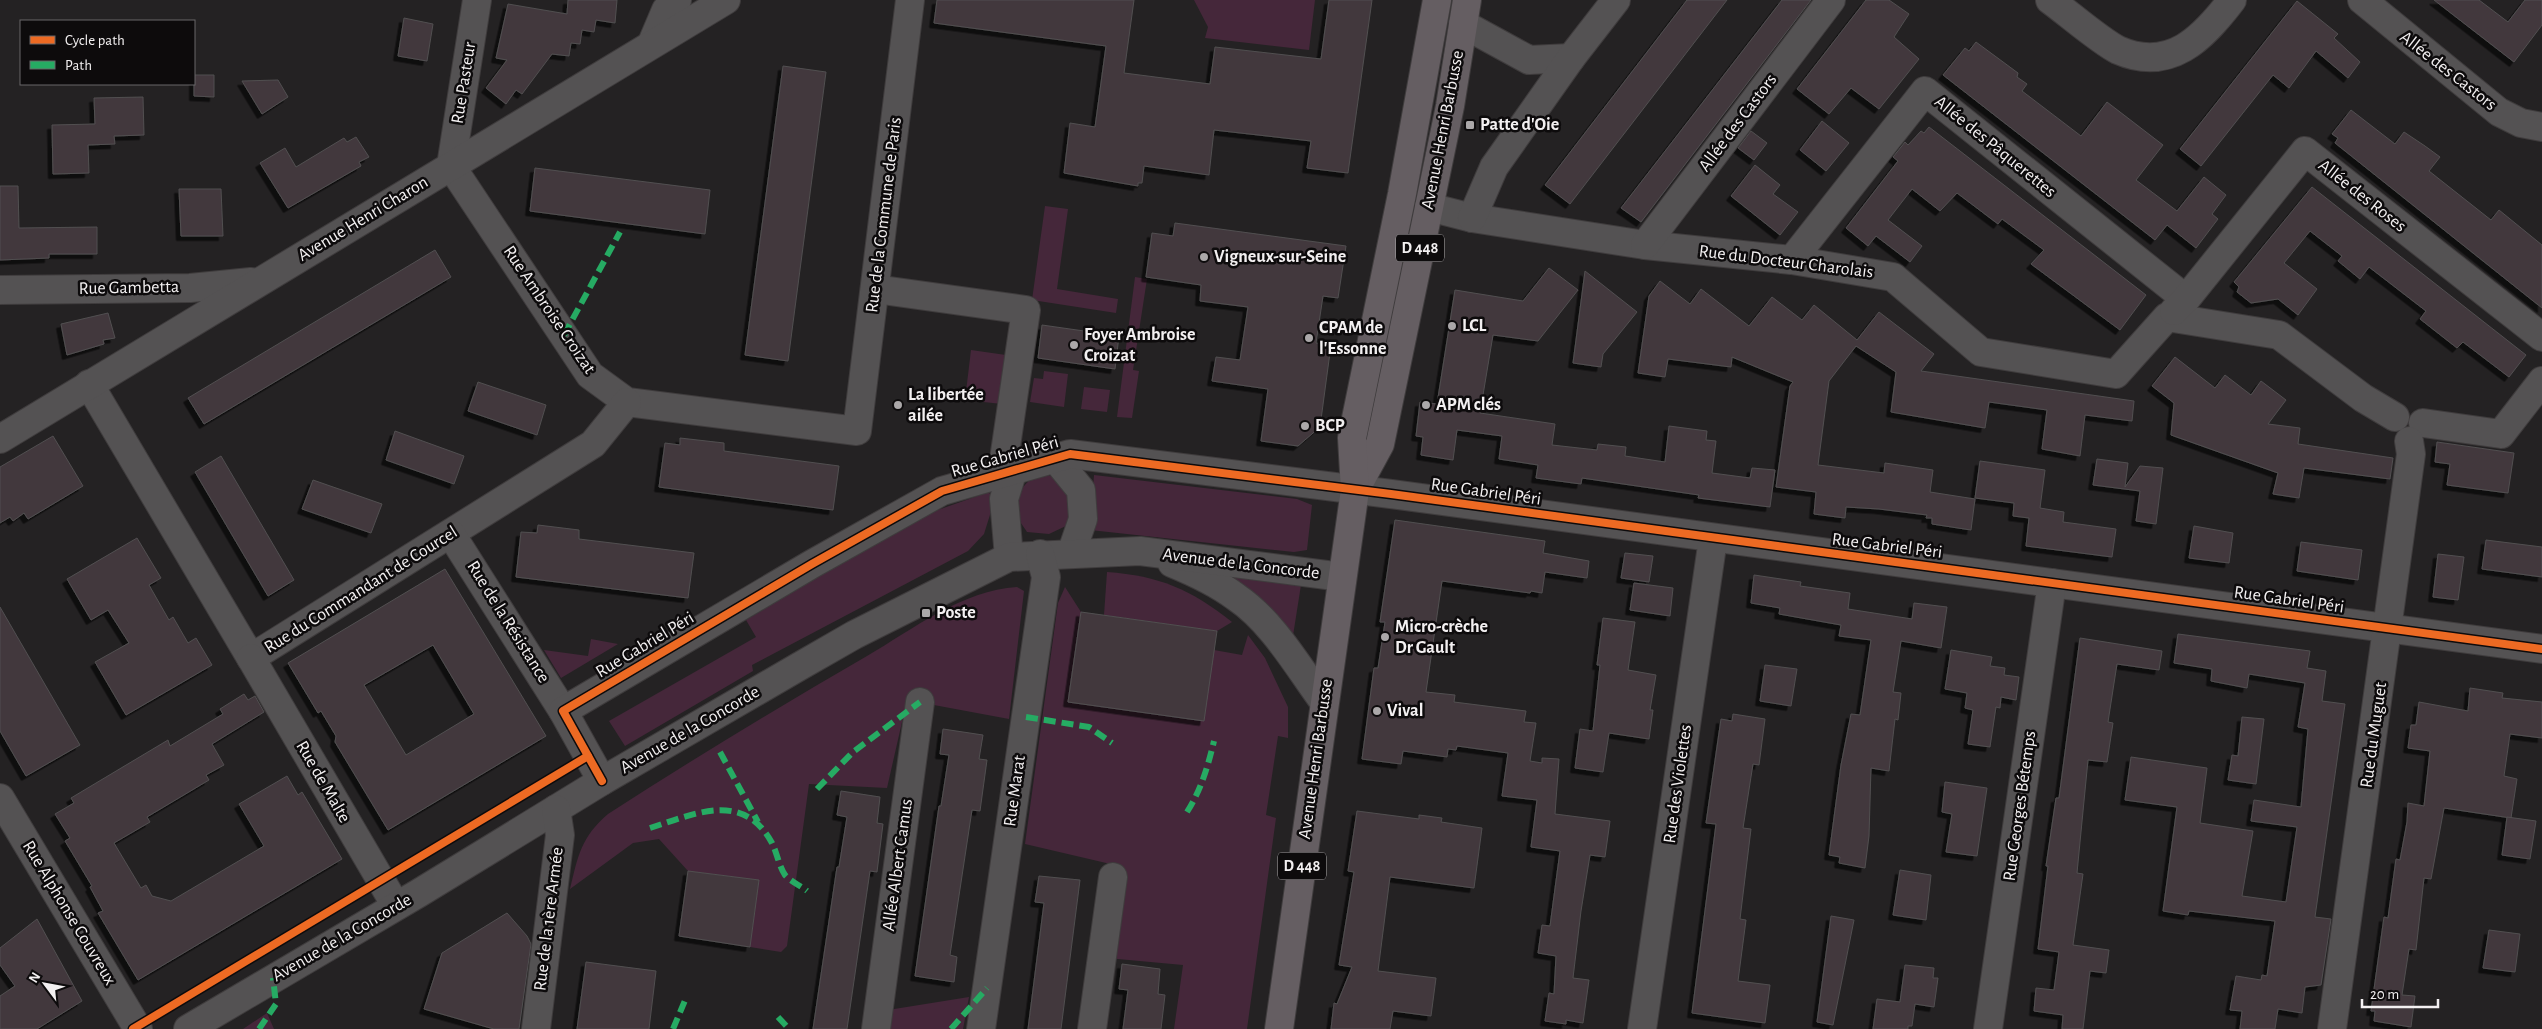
<svg xmlns="http://www.w3.org/2000/svg" width="2542" height="1029" viewBox="0 0 2542 1029" font-family="'Alegreya Sans',sans-serif">
<defs>
<filter id="shadow"><feDropShadow dx="-4.5" dy="4.5" stdDeviation="0" flood-color="#0009"/></filter>
</defs>
<rect width="100%" height="100%" fill="#242223"/>
<g fill="#45273a">
<polygon points="1194,0 1315,0 1309,50 1205,38 1208,27"/>
<polygon points="1045,206 1068,209 1057,289 1118,299 1116,313 1032,300"/>
<polygon points="1135,277 1147,279 1133,370 1139,371 1132,418 1117,417"/>
<polygon points="971,350 1006,355 1002,404 965,400"/>
<polygon points="1044,371 1068,374 1064,407 1030,402 1034,378 1043,379"/>
<polygon points="1084,387 1110,390 1107,412 1081,409"/>
<path d="M1040 473 1054 477 1072 494 1073 510 1068 525 1049 534 1027 532C1024 527 1018 520 1017 515 1013 496 1025 481 1040 473Z"/>
<polygon points="1094,475 1297,499 1312,505 1307,550 1294,552 1090,530"/>
<polygon points="989,492 994,502 984,534 968,551 752,665 753,671 625,746 609,721 756,637 746,620 915,518"/>
<path d="M1107 572C1160 576 1190 589 1232 622L1217 631 1104 615Z"/>
<polygon points="1226,575 1301,585 1292,642"/>
<path d="M1017 587 1024 591 1009 719 907 700 887 788 809 784 787 946 781 952 750 947 759 880 688 871 659 839 633 843 570 889C578 856 581 837 608 814 693 759 779 707 867 656 913 629 963 590 1017 587Z"/>
<polygon points="1065,587 1081,612 1068,701 1214,650 1242,655 1248,635 1265,658 1288,707 1288,738 1278,736 1266,815 1276,818 1247,1029 1174,1029 1183,965 1107,958 1119,866 1025,844 1058,603"/>
<polygon points="591,639 618,644 561,678 544,650 588,656"/>
<polygon points="969,997 963,1029 886,1029 888,1010"/>
<polygon points="267,1013 274,1029 243,1029"/>
</g>
<g fill="#42383e" stroke="#514f50" fill-rule="evenodd" filter="url(#shadow)">
<polygon points="568,0 617,0 615,23 596,20 594,32 582,30 580,44 571,43 569,56 552,54 522,94 516,90 506,104 486,88 507,60 496,58 508,4 567,14"/>
<polygon points="937,0 1134,0 1124,73 1210,84 1215,47 1321,59 1329,0 1372,0 1348,173 1307,168 1311,141 1214,130 1209,175 1144,166 1142,183 1138,183 1138,186 1064,173 1070,123 1095,127 1106,46 934,23"/>
<polygon points="1687,0 1727,0 1570,204 1545,185"/>
<polygon points="1782,0 1811,0 1641,222 1621,208"/>
<polygon points="1866,0 1889,0 1909,14 1894,37 1919,59 1879,109 1851,88 1829,114 1797,89"/>
<polygon points="2434,0 2479,0 2508,22 2525,0 2542,0 2542,25 2514,62"/>
<polygon points="2297,1 2338,34 2334,38 2360,62 2348,78 2316,51 2289,88 2273,75 2201,166 2180,149"/>
<polygon points="404,18 433,24 427,61 398,56"/>
<polygon points="1976,42 2018,73 2017,77 2027,84 2022,91 2081,136 2107,102 2163,145 2136,180 2177,211 2204,177 2226,195 2212,214 2218,219 2196,248 2167,225 2155,240 1943,75 1965,48 1969,51"/>
<polygon points="783,66 826,72 788,361 745,355"/>
<polygon points="194,75 214,75 214,97 194,96"/>
<polygon points="278,80 288,97 262,114 242,81"/>
<polygon points="143,97 144,135 114,136 115,144 88,145 89,173 53,174 52,125 95,124 94,98"/>
<polygon points="2351,110 2395,144 2404,132 2425,146 2440,157 2429,171 2491,220 2499,210 2542,245 2542,308 2335,143 2338,138 2332,134"/>
<polygon points="1822,121 1849,143 1826,171 1800,150"/>
<polygon points="1929,127 2146,295 2120,330 2031,264 2044,250 2002,219 1998,224 1957,193 1940,211 1912,189 1888,220 1922,246 1910,262 1876,236 1868,246 1846,228 1898,161 1893,157 1905,142 1908,145 1921,131 1924,133"/>
<polygon points="1751,131 1767,143 1754,160 1738,148"/>
<polygon points="356,137 369,157 359,162 361,166 288,208 260,163 285,148 296,167 344,138 347,142"/>
<polygon points="1755,165 1780,185 1773,194 1798,212 1780,235 1731,196"/>
<polygon points="535,168 710,190 705,234 530,211"/>
<polygon points="0,186 18,186 19,228 97,227 97,254 49,254 49,258 0,260"/>
<polygon points="2312,187 2526,355 2509,377 2463,342 2457,348 2420,319 2426,311 2369,267 2360,279 2338,261 2342,256 2310,231 2284,263 2317,289 2298,315 2278,299 2251,303 2237,292 2239,287 2234,282"/>
<polygon points="179,189 221,189 223,236 181,236"/>
<polygon points="1175,223 1346,246 1338,298 1323,296 1316,343 1331,345 1320,427 1298,446 1261,441 1268,389 1212,381 1216,357 1240,360 1248,307 1200,301 1201,285 1146,277 1152,233 1173,236"/>
<polygon points="435,250 451,277 204,424 188,398"/>
<polygon points="1549,268 1578,290 1538,341 1493,335 1480,413 1555,424 1552,445 1597,450 1598,444 1626,447 1625,456 1665,462 1669,426 1707,431 1706,440 1716,441 1712,473 1750,478 1752,468 1775,470 1770,507 1698,498 1699,495 1582,478 1581,484 1536,478 1538,465 1499,459 1502,436 1457,430 1453,460 1421,455 1423,437 1416,436 1420,402 1437,404 1455,290 1523,301"/>
<polygon points="1585,271 1637,312 1603,354 1601,367 1573,363"/>
<polygon points="1660,281 1690,304 1701,289 1749,326 1772,297 1802,320 1814,305 1857,340 1879,312 1934,354 1921,371 2134,401 2132,421 2085,415 2080,456 2042,449 2047,410 1989,402 1985,428 1891,412 1896,372 1856,346 1829,381 1818,465 1884,473 1885,463 1933,470 1930,492 1975,499 1971,530 1932,524 1932,518 1926,518 1927,515 1879,509 1846,507 1845,518 1814,514 1816,492 1776,487 1790,386 1793,382 1732,357 1731,367 1668,359 1665,377 1638,373 1649,296"/>
<polygon points="108,313 115,338 103,340 104,344 67,355 61,324"/>
<polygon points="1042,325 1119,336 1115,369 1038,358"/>
<polygon points="2175,357 2215,388 2225,375 2251,395 2261,381 2286,400 2268,424 2300,428 2298,444 2393,458 2390,479 2304,468 2299,498 2273,494 2278,473 2171,435 2174,403 2152,386"/>
<polygon points="478,382 546,405 537,435 468,411"/>
<polygon points="395,431 464,456 454,484 386,460"/>
<polygon points="53,436 83,486 28,519 24,513 13,521 10,517 0,523 0,467"/>
<polygon points="680,438 724,443 724,451 839,466 833,510 659,487 665,443 680,445"/>
<polygon points="2437,442 2514,453 2508,493 2447,485 2450,464 2435,462"/>
<polygon points="221,456 294,580 268,596 195,472"/>
<polygon points="2097,459 2128,463 2125,487 2140,466 2163,468 2156,524 2136,521 2140,491 2093,485"/>
<polygon points="1980,461 2045,470 2040,508 2064,512 2063,522 2116,529 2112,557 2026,546 2029,518 2013,516 2014,503 1975,498"/>
<polygon points="313,480 382,504 371,533 302,509"/>
<polygon points="1395,520 1545,541 1543,553 1589,561 1587,578 1545,572 1542,593 1531,591 1530,593 1442,581 1426,692 1455,695 1454,702 1526,711 1524,722 1536,723 1530,761 1542,763 1542,758 1559,759 1555,814 1610,821 1605,857 1590,855 1581,911 1573,978 1589,980 1583,1023 1566,1020 1566,1024 1545,1021 1549,993 1554,994 1556,956 1538,953 1542,925 1550,926 1560,851 1531,847 1537,800 1502,796 1508,753 1457,746 1456,750 1448,749 1447,757 1403,751 1401,764 1362,759 1374,668 1378,668 1385,622 1380,622"/>
<polygon points="538,525 579,530 579,539 694,553 688,598 516,577 521,532 537,533"/>
<polygon points="2194,526 2233,533 2229,563 2189,558"/>
<polygon points="137,538 161,578 149,585 169,620 173,617 188,643 196,638 212,665 126,715 95,662 129,643 108,610 91,620 67,579"/>
<polygon points="2486,540 2542,547 2542,577 2482,569"/>
<polygon points="2301,542 2362,550 2358,580 2297,571"/>
<polygon points="1625,553 1653,556 1649,582 1621,578"/>
<polygon points="2438,554 2464,557 2458,600 2433,597"/>
<path d="M445 569 546 736 388 830 335 742 336 736 321 711 318 713 288 663ZM433 645 474 714 406 755 364 685Z"/>
<polygon points="1754,575 1801,582 1800,586 1850,593 1848,609 1912,619 1914,603 1947,607 1941,648 1901,641 1893,692 1901,693 1898,720 1895,719 1889,771 1871,768 1869,836 1865,868 1839,863 1840,857 1829,855 1841,765 1851,714 1860,715 1871,640 1839,636 1841,625 1779,614 1780,608 1751,603"/>
<polygon points="1634,583 1673,588 1670,616 1630,610"/>
<polygon points="0,607 80,745 26,776 0,731"/>
<polygon points="1081,612 1217,631 1204,721 1068,702"/>
<polygon points="1603,618 1635,622 1628,670 1656,675 1650,710 1653,710 1649,739 1609,733 1603,772 1575,768 1580,729 1593,731 1600,665 1597,665"/>
<polygon points="2178,634 2310,651 2307,668 2326,671 2322,701 2345,704 2315,917 2331,919 2321,985 2305,987 2302,1013 2278,1009 2275,1029 2240,1029 2242,1011 2230,1010 2236,976 2261,980 2262,975 2267,976 2275,921 2189,911 2188,915 2163,911 2177,807 2125,800 2131,757 2207,768 2200,823 2253,831 2242,896 2286,902 2297,827 2251,821 2254,800 2301,807 2308,729 2298,727 2305,683 2249,674 2247,688 2211,681 2212,669 2174,663"/>
<polygon points="2080,638 2162,651 2159,670 2117,664 2108,722 2113,723 2107,762 2088,760 2077,873 2083,874 2073,945 2109,950 2106,973 2090,971 2083,1029 2062,1029 2063,1015 2034,1011 2036,988 2054,990 2059,952 2038,949 2048,866 2046,866 2056,798 2059,798"/>
<polygon points="1951,650 1992,657 1990,666 2005,668 2004,675 2019,677 2016,700 2001,697 2000,708 1996,707 1990,747 1968,744 1973,710 1965,708 1967,693 1945,689"/>
<polygon points="1765,665 1797,669 1791,706 1760,701"/>
<polygon points="2470,688 2503,693 2502,698 2542,702 2542,738 2510,734 2504,776 2517,779 2511,818 2444,808 2431,879 2424,878 2416,950 2409,949 2402,995 2415,996 2411,1027 2374,1021 2375,1011 2371,1011 2384,917 2388,918 2396,859 2400,860 2407,822 2408,803 2424,806 2430,751 2408,748 2411,725 2416,725 2419,702 2468,711"/>
<polygon points="244,694 248,700 255,696 264,712 212,744 224,765 206,775 209,780 147,817 150,822 114,843 141,888 146,885 152,896 171,901 264,846 239,804 287,776 298,795 302,792 342,859 138,980 98,913 103,911 90,887 92,886 65,841 70,838 55,814 74,803 71,798 168,740 170,746 223,714 220,709"/>
<polygon points="1733,714 1765,719 1759,765 1753,764 1743,828 1751,829 1740,919 1746,920 1738,981 1770,985 1765,1023 1692,1013 1716,824 1706,823 1721,719 1732,721"/>
<polygon points="2242,717 2264,719 2256,784 2228,780 2232,755 2238,756"/>
<polygon points="943,729 983,735 979,759 987,760 980,811 972,810 950,955 957,957 954,982 915,976 939,806 941,806 949,755 940,754"/>
<polygon points="1945,782 1987,788 1977,856 1946,852 1952,814 1942,812"/>
<polygon points="841,791 880,797 877,823 883,824 877,872 870,871 847,1029 813,1029 837,867 839,867 847,817 837,815"/>
<polygon points="1357,811 1419,819 1419,815 1442,818 1441,822 1482,828 1474,888 1390,877 1378,971 1436,978 1431,1016 1393,1011 1390,1029 1331,1029 1334,1003 1337,1004 1352,967 1339,965 1354,872 1348,871"/>
<polygon points="2507,817 2536,821 2530,859 2502,855"/>
<polygon points="1900,870 1931,875 1926,920 1893,915"/>
<polygon points="688,871 759,880 750,947 679,936"/>
<polygon points="1039,876 1080,880 1061,1029 1028,1029 1044,903 1035,902"/>
<polygon points="507,913 527,936 531,944 519,1029 494,1029 424,1009 442,953"/>
<polygon points="1831,916 1854,920 1833,1025 1817,1022"/>
<polygon points="37,919 82,1001 37,1029 0,1029 0,996 15,986 0,965 0,948"/>
<polygon points="2489,930 2520,934 2515,972 2483,968"/>
<polygon points="586,962 656,971 649,1029 577,1029"/>
<polygon points="1122,964 1160,969 1158,994 1165,995 1161,1029 1123,1029 1128,990 1119,989"/>
<polygon points="1905,965 1934,968 1933,978 1938,978 1934,1007 1915,1004 1912,1026 1908,1026 1908,1029 1873,1029 1877,999 1900,1002"/>
</g>
<g fill="none" stroke-linecap="round" stroke-linejoin="round">
<g stroke="#3f3c3d" stroke-width="30">
<g id="minor">
<polyline points="477,0 451,166 590,375 627,402 857,431 910,0"/>
<path d="M2050 0C2068 13 2100 41 2118 50 2170 73 2203 38 2232 0"/>
<polyline points="2362,0 2499,112 2521,123 2542,127"/>
<polyline points="1463,24 1529,60 1571,58"/>
<polyline points="652,43 666,10 677,0"/>
<polyline points="1429,207 1472,218 1645,245 1792,260 1893,277 1981,352 2116,374 2167,317 2279,335 2363,398 2395,417"/>
<polyline points="1472,218 1494,167 1571,58 1616,0"/>
<polyline points="1645,245 1831,0"/>
<polyline points="1792,260 1925,91 2186,299"/>
<polyline points="875,289 1026,310 1002,473"/>
<polyline points="0,290 190,288 251,282"/>
<polyline points="2174,311 2186,299 2305,151 2542,337"/>
<polyline points="89,384 251,658 593,444 627,402"/>
<polyline points="2423,423 2501,434 2542,381"/>
<polyline points="0,439 726,0"/>
<polyline points="1055,458 1081,490 1083,519 1071,554"/>
<polyline points="451,534 563,711"/>
<polyline points="1009,557 1004,499 1013,470"/>
<path d="M1172 563C1194 572 1216 582 1236 597 1273 622 1298 667 1324 702"/>
<polyline points="251,658 396,906"/>
<polyline points="602,781 563,711 812,564 942,491 1070,454 1391,494 2542,649"/>
<polyline points="0,798 138,1029"/>
<polyline points="188,1029 419,893 602,781 800,666 854,635 1009,557 1140,551 1342,577"/>
<polyline points="536,1029 560,835 556,809"/>
<polyline points="876,1029 920,702"/>
<polyline points="981,1029 1046,577 1040,554"/>
<polyline points="1092,1029 1113,877"/>
<polyline points="1642,1029 1713,539"/>
<polyline points="1988,1029 2052,583"/>
<polyline points="2332,1029 2411,454 2409,441"/>
</g>
</g>
<g stroke="#3f3c3d" stroke-width="30">
<g id="major">
<polyline points="1355,490 1380,444 1450,106 1467,0"/>
<polyline points="1279,1029 1355,490 1352,438 1402,194 1437,0"/>
</g>
</g>
<use href="#minor" stroke="#545253" stroke-width="28"/>
<use href="#major" stroke="#655e62" stroke-width="28"/>
<g stroke="#26ab63" stroke-width="6" stroke-dasharray="12 6" stroke-linecap="butt">
<polyline points="564,335 620,232"/>
<polyline points="1026,717 1089,727 1112,743"/>
<polyline points="720,752 758,822"/>
<polyline points="817,789 853,752 920,702"/>
<path d="M1187 812C1201 790 1208 766 1214 741"/>
<path d="M650 828C694 814 743 790 772 843 777 853 779 866 785 875 790 881 801 886 807 891"/>
<polyline points="778,1017 789,1029"/>
<polyline points="259,1029 276,1004 273,978"/>
<polyline points="673,1029 686,998"/>
<polyline points="951,1029 987,988"/>
</g>
<g stroke="#0d0b0c" stroke-width="11">
<g id="cycleway">
<polyline points="602,781 563,711 812,564 942,491 1070,454 1391,494 2542,649"/>
<polyline points="133,1029 588,756"/>
</g>
</g>
<use href="#cycleway" stroke="#ed6a23" stroke-width="8"/>
</g>
<g fill="#aba8a9" stroke="#0d0b0c" stroke-width="2">
<rect x="1465" y="120" width="10" height="10" rx="2.5"/>
<circle cx="1204" cy="257" r="5"/>
<circle cx="1452" cy="326" r="5"/>
<circle cx="1309" cy="338" r="5"/>
<circle cx="1074" cy="345" r="5"/>
<circle cx="898" cy="405" r="5"/>
<circle cx="1426" cy="405" r="5"/>
<circle cx="1305" cy="426" r="5"/>
<rect x="921" y="608" width="10" height="10" rx="2.5"/>
<circle cx="1385" cy="637" r="5"/>
<circle cx="1377" cy="711" r="5"/>
</g>
<g text-anchor="middle" dominant-baseline="central" stroke-width="5" stroke-linejoin="round" paint-order="stroke">
<g fill="#0d0b0c" stroke="#aeabac" stroke-width="1">
<rect x="1396" y="234.5" width="48" height="27" rx="4"/>
<rect x="1278" y="852.5" width="48" height="27" rx="4"/>
</g>
<g font-size="16" font-weight="bold" fill="#f3f0f1">
<text x="1420" y="248">D 448</text>
<text x="1302" y="866">D 448</text>
</g>
<g font-size="18" fill="#f3f0f1" stroke="#0d0b0c">
<text transform="translate(2448 71) rotate(38)">Allée des Castors</text>
<text transform="translate(464 83) rotate(-81)">Rue Pasteur</text>
<text transform="translate(1738 123) rotate(-53)">Allée des Castors</text>
<text transform="translate(1443 130) rotate(-79)">Avenue Henri Barbusse</text>
<text transform="translate(1995 147) rotate(39)">Allée des Pâquerettes</text>
<text transform="translate(2362 196) rotate(38)">Allée des Roses</text>
<text transform="translate(884 215) rotate(-83)">Rue de la Commune de Paris</text>
<text transform="translate(363 219) rotate(-31)">Avenue Henri Charon</text>
<text transform="translate(1786 262) rotate(7)">Rue du Docteur Charolais</text>
<text transform="translate(129 288) rotate(-1)">Rue Gambetta</text>
<text transform="translate(549 310) rotate(56)">Rue Ambroise Croizat</text>
<text transform="translate(1005 457) rotate(-16)">Rue Gabriel Péri</text>
<text transform="translate(1486 492) rotate(8)">Rue Gabriel Péri</text>
<text transform="translate(1887 546) rotate(7)">Rue Gabriel Péri</text>
<text transform="translate(1241 564) rotate(7)">Avenue de la Concorde</text>
<text transform="translate(361 590) rotate(-32)">Rue du Commandant de Courcel</text>
<text transform="translate(2289 600) rotate(8)">Rue Gabriel Péri</text>
<text transform="translate(508 622) rotate(58)">Rue de la Résistance</text>
<text transform="translate(645 645) rotate(-31)">Rue Gabriel Péri</text>
<text transform="translate(690 730) rotate(-30)">Avenue de la Concorde</text>
<text transform="translate(2374 735) rotate(-82)">Rue du Muguet</text>
<text transform="translate(1316 759) rotate(-82)">Avenue Henri Barbusse</text>
<text transform="translate(323 782) rotate(60)">Rue de Malte</text>
<text transform="translate(1678 784) rotate(-82)">Rue des Violettes</text>
<text transform="translate(1015 791) rotate(-82)">Rue Marat</text>
<text transform="translate(2020 806) rotate(-82)">Rue Georges Bétemps</text>
<text transform="translate(898 865) rotate(-82)">Allée Albert Camus</text>
<text transform="translate(69 913) rotate(59)">Rue Alphonse Couvreux</text>
<text transform="translate(549 919) rotate(-83)">Rue de la 1ère Armée</text>
<text transform="translate(342 938) rotate(-30)">Avenue de la Concorde</text>
</g>
<g font-size="18" font-weight="bold" fill="#f3f0f1" stroke="#0d0b0c" text-anchor="start">
<text x="1480" y="125">Patte d'Oie</text>
<text x="1214" y="257">Vigneux-sur-Seine</text>
<text x="1462" y="326">LCL</text>
<text x="1319" y="328">CPAM de<tspan x="1319" dy="21">l'Essonne</tspan></text>
<text x="1084" y="335">Foyer Ambroise<tspan x="1084" dy="21">Croizat</tspan></text>
<text x="908" y="395">La libertée<tspan x="908" dy="21">ailée</tspan></text>
<text x="1436" y="405">APM clés</text>
<text x="1315" y="426">BCP</text>
<text x="936" y="613">Poste</text>
<text x="1395" y="627">Micro-crèche<tspan x="1395" dy="21">Dr Gault</tspan></text>
<text x="1387" y="711">Vival</text>
</g>
</g>
<rect x="20" y="20" width="175" height="65" fill="#0d0b0c" stroke="#696768"/>
<rect x="30" y="36" width="25" height="8" fill="#ed6a23" stroke="#696768"/>
<text x="65" y="45" font-size="15" fill="#f3f0f1">Cycle path</text>
<rect x="30" y="61" width="25" height="8" fill="#26ab63" stroke="#696768"/>
<text x="65" y="70" font-size="15" fill="#f3f0f1">Path</text>
<g transform="translate(45 984) rotate(302)" stroke="#0d0b0c" stroke-width="4" paint-order="stroke">
<path d="M0-4L9 19L0 12L-9 19Z" fill="#f3f0f1"/>
<text y="-8" font-size="14" font-weight="bold" text-anchor="middle" fill="#f3f0f1">N</text>
</g>
<path d="M2362 999v8h76v-8" fill="none" stroke="#f3f0f1" stroke-width="2.5"/>
<text x="2370" y="999" font-size="15" fill="#f3f0f1" stroke="#0d0b0c" stroke-width="4" paint-order="stroke">20 m</text>
</svg>
